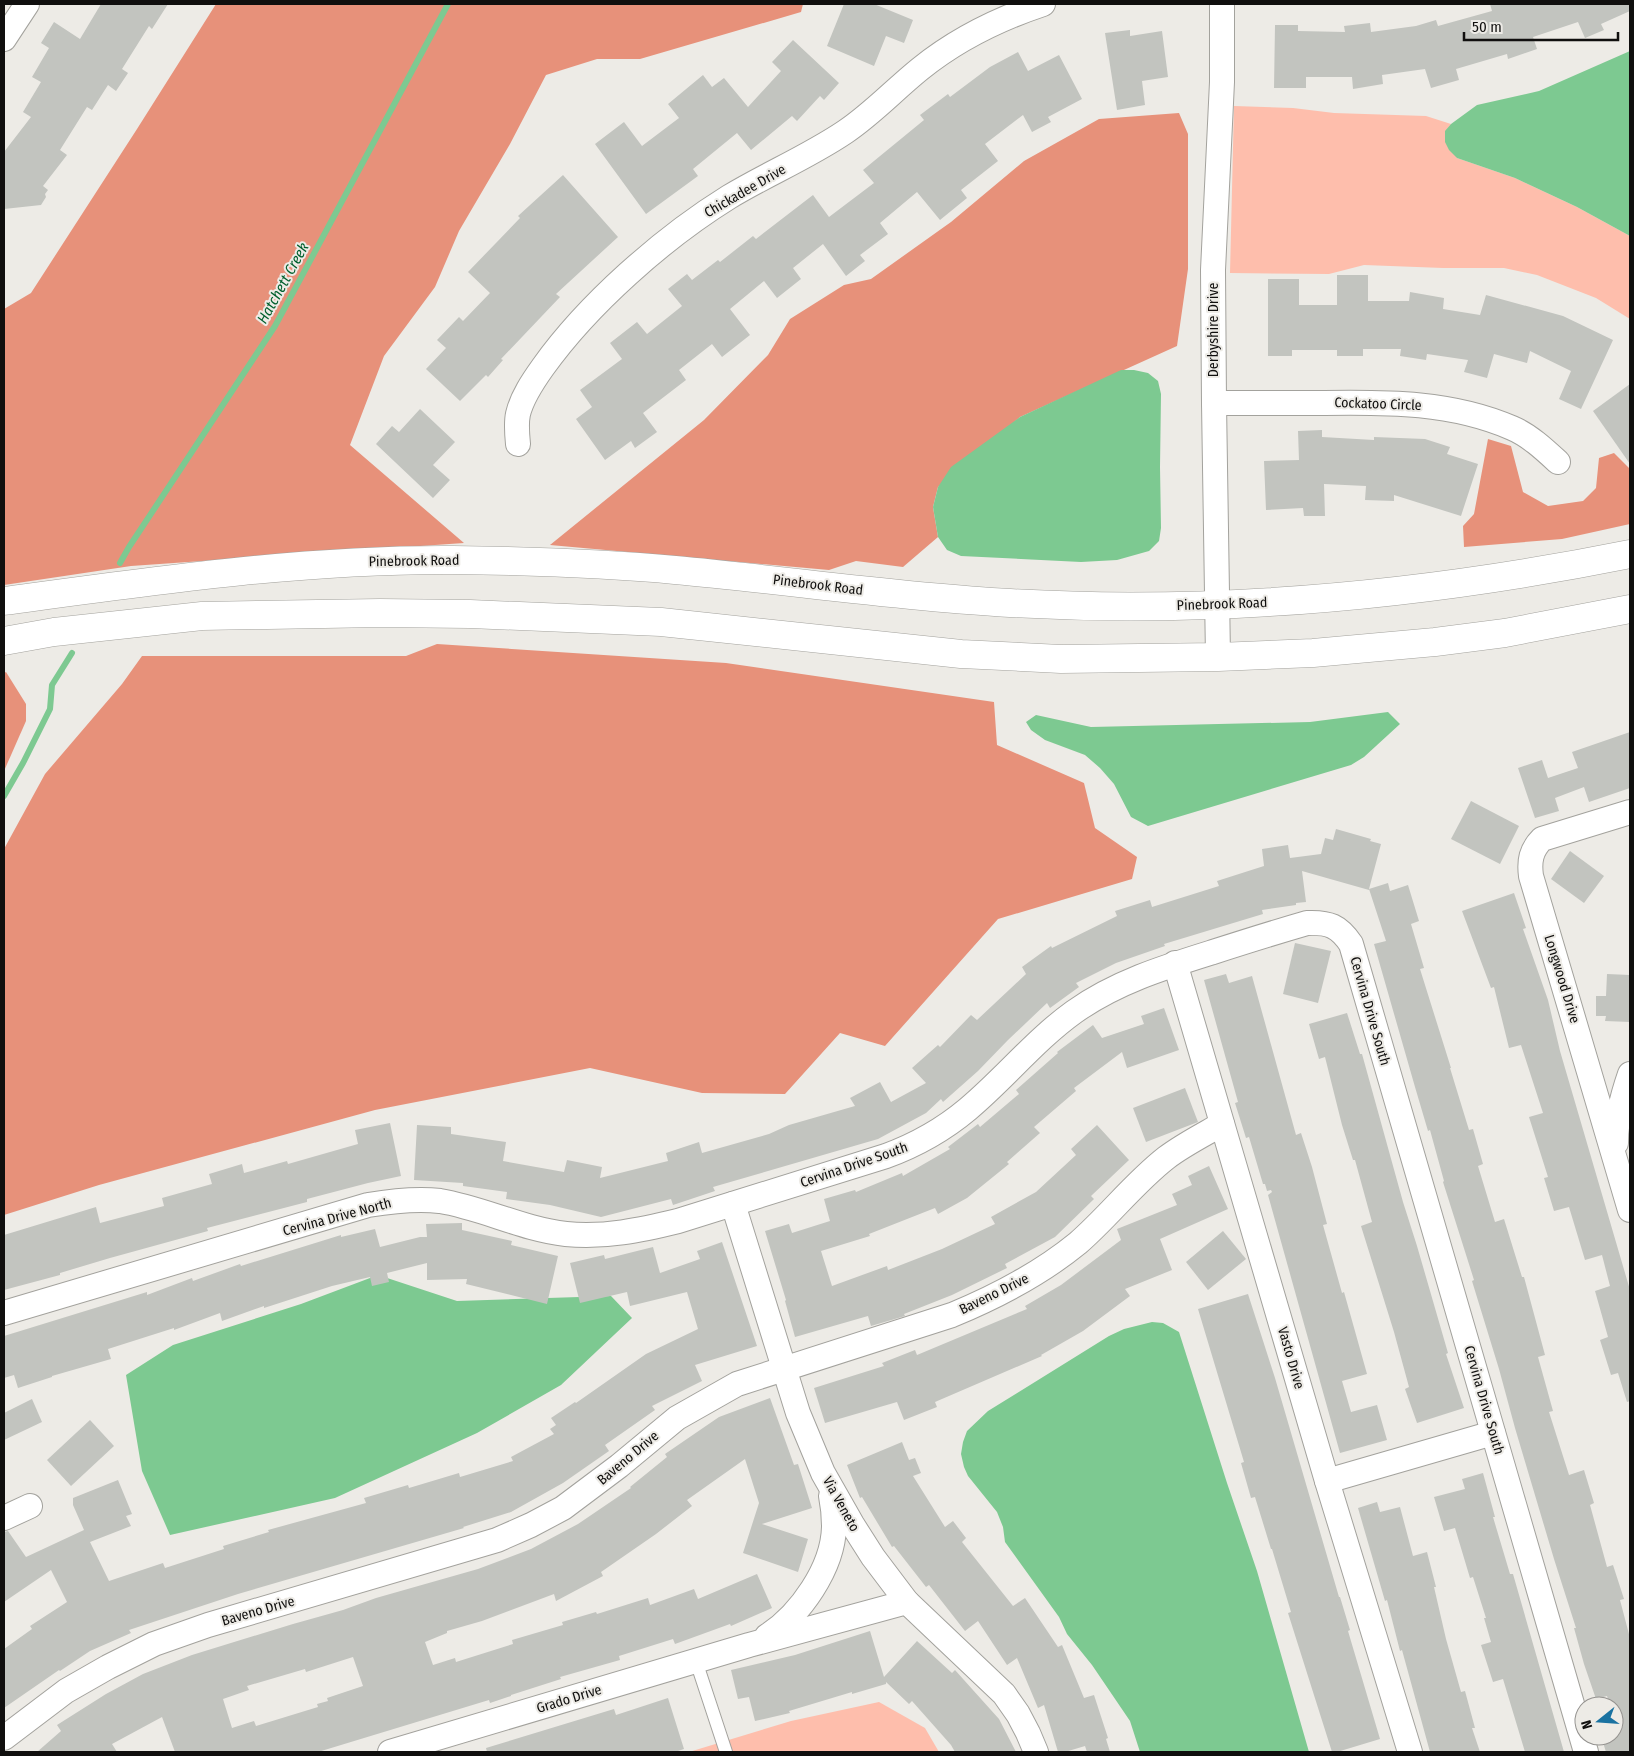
<svg xmlns="http://www.w3.org/2000/svg" width="1634" height="1756" viewBox="0 0 1634 1756" font-family="'Fira Sans Condensed',sans-serif">
<rect width="100%" height="100%" fill="#edebe6"/>
<g fill="#febeac">
<polygon points="1234,106 1293,108 1334,113 1426,116 1451,124 1445,132 1457,158 1515,178 1577,207 1630,236 1630,319 1596,298 1537,275 1504,268 1443,268 1364,265 1329,274 1230,273"/>
<polygon points="879,1702 925,1728 939,1752 689,1752 791,1721"/>
</g>
<g fill="#e7917a">
<polygon points="216,4 803,4 801,12 640,59 597,59 546,75 510,144 459,231 435,287 384,356 350,445 464,543 131,566 4,585 4,309 31,293 137,129"/>
<polygon points="1179,113 1188,134 1188,269 1177,346 1020,417 938,487 933,507 938,537 903,567 856,561 829,570 550,545 704,420 768,355 790,319 844,285 871,279 951,222 1024,161 1099,119"/>
<polygon points="1488,439 1511,446 1523,492 1548,506 1583,501 1596,488 1599,458 1614,453 1630,469 1630,524 1562,539 1464,547 1463,526 1474,514"/>
<polygon points="437,644 726,663 994,702 997,745 1084,783 1095,828 1137,857 1132,879 998,919 885,1046 840,1033 785,1094 702,1093 590,1068 375,1110 99,1185 4,1215 4,849 45,774 122,684 142,656 406,656"/>
<polygon points="6,672 26,704 26,721 4,771 4,673"/>
</g>
<g fill="#7dc991">
<polygon points="1630,51 1630,236 1577,207 1515,178 1457,158 1449,150 1445,142 1445,131 1451,124 1477,105 1539,91"/>
<polygon points="1121,370 1134,370 1148,373 1158,381 1161,394 1160,467 1161,528 1159,541 1149,551 1117,560 1081,562 961,556 947,550 938,537 933,507 938,487 951,467 1020,417"/>
<polygon points="1388,712 1400,724 1364,757 1351,765 1148,826 1131,817 1114,784 1100,768 1085,755 1045,740 1031,730 1026,722 1036,715 1091,727 1310,722"/>
<polygon points="378,1275 457,1301 611,1296 632,1318 561,1385 477,1433 335,1498 170,1535 142,1471 126,1375 173,1345 301,1304"/>
<polygon points="1152,1322 1163,1323 1179,1332 1227,1483 1257,1571 1309,1752 1140,1752 1130,1721 1092,1665 1067,1634 1059,1617 1005,1542 1003,1527 997,1512 968,1476 964,1467 961,1454 963,1442 967,1431 988,1411 1109,1336 1124,1329"/>
</g>
<g fill="none" stroke-linecap="round" stroke-linejoin="round">
<g stroke="#7dc991" stroke-width="6">
<polyline points="120,563 129,547 275,326 448,4"/>
<polyline points="4,796 23,763 50,709 52,685 72,653"/>
</g>
</g>
<g fill="#c2c4bf" fill-rule="evenodd">
<polygon points="101,4 168,4 152,29 149,26 122,69 128,73 116,91 108,85 92,110 87,107 60,150 67,155 43,186 48,190 45,194 46,197 41,205 4,209 4,152 31,117 23,112 41,82 32,77 49,48 41,43 54,22 80,39"/>
<polygon points="844,4 874,4 913,20 904,43 886,36 874,66 827,46"/>
<polygon points="1490,4 1630,4 1630,11 1601,24 1604,30 1585,38 1578,22 1533,37 1537,49 1508,59 1507,54 1456,69 1459,80 1431,88 1425,69 1382,75 1383,84 1353,89 1352,77 1306,77 1306,88 1274,88 1275,25 1298,25 1298,31 1345,32 1344,26 1370,23 1371,32 1416,26 1436,20 1438,26 1492,11"/>
<polygon points="1130,30 1130,36 1162,31 1168,77 1142,81 1145,105 1117,110 1105,33"/>
<polygon points="793,40 839,83 824,100 820,96 797,121 792,116 751,150 737,133 693,169 698,176 646,214 595,144 624,122 642,146 679,118 668,104 703,75 712,87 724,78 748,107 781,71 772,62"/>
<polygon points="1018,52 1028,71 1059,55 1082,99 1048,117 1051,122 1032,132 1023,115 985,144 998,161 961,190 967,198 940,220 917,192 880,223 888,234 860,255 865,261 846,276 823,244 793,268 801,279 777,298 764,281 730,309 750,335 722,357 712,344 679,370 686,380 643,413 657,432 635,448 631,441 605,460 576,419 592,407 580,390 622,359 610,343 637,322 647,334 682,306 668,289 687,274 692,280 718,260 720,262 753,236 756,239 813,195 829,217 874,183 863,170 924,120 920,115 948,94 950,97 990,67"/>
<polygon points="563,175 618,237 556,294 560,297 501,359 503,360 488,377 486,375 460,401 426,369 446,348 437,340 459,317 463,321 490,293 468,272 520,218 518,216"/>
<polygon points="1337,275 1368,275 1368,301 1409,301 1410,292 1444,298 1443,309 1480,315 1486,295 1563,316 1613,340 1581,409 1559,399 1571,371 1530,351 1527,363 1494,354 1487,378 1464,372 1468,360 1427,354 1426,360 1400,356 1401,349 1363,349 1363,356 1337,356 1337,350 1292,350 1292,356 1268,356 1268,279 1299,279 1299,305 1337,305"/>
<polygon points="1630,384 1630,464 1593,411"/>
<polygon points="420,409 455,442 433,465 450,480 433,498 376,444 392,426 399,432"/>
<polygon points="1322,430 1322,437 1374,440 1374,437 1425,439 1450,447 1447,454 1478,464 1461,516 1394,495 1394,501 1365,500 1366,486 1324,484 1325,516 1304,516 1303,508 1266,510 1264,461 1299,460 1298,431"/>
<polygon points="1630,732 1630,788 1589,802 1584,787 1555,798 1559,811 1535,818 1518,768 1542,760 1548,778 1578,768 1572,752"/>
<polygon points="1471,801 1519,826 1500,864 1451,839"/>
<polygon points="1336,829 1371,839 1370,841 1381,844 1369,889 1388,883 1390,891 1408,885 1419,921 1411,924 1424,968 1420,969 1451,1068 1450,1068 1469,1130 1473,1129 1483,1164 1478,1166 1495,1222 1504,1219 1522,1277 1524,1277 1545,1355 1538,1357 1553,1411 1549,1412 1569,1475 1584,1470 1594,1503 1590,1505 1607,1567 1613,1565 1624,1599 1620,1600 1630,1638 1630,1752 1606,1752 1601,1736 1614,1736 1614,1706 1610,1706 1607,1696 1596,1699 1584,1664 1574,1628 1576,1628 1554,1559 1515,1428 1499,1369 1472,1281 1474,1280 1443,1182 1444,1181 1430,1130 1428,1131 1415,1087 1374,944 1386,941 1369,889 1369,890 1302,871 1306,902 1296,903 1296,905 1262,910 1263,914 1164,944 1165,946 1116,963 1076,983 1079,987 1050,1008 1047,1003 1008,1040 978,1071 943,1102 941,1099 926,1113 878,1139 713,1187 715,1191 673,1205 671,1199 601,1217 550,1205 506,1199 507,1192 463,1186 463,1183 414,1180 417,1125 451,1127 451,1134 506,1142 503,1161 564,1172 567,1160 602,1167 600,1178 668,1161 666,1153 699,1142 702,1153 769,1134 789,1125 855,1106 850,1098 880,1082 891,1102 926,1083 912,1068 938,1045 940,1047 971,1015 977,1020 1026,974 1022,967 1051,946 1052,948 1117,916 1115,911 1150,900 1152,907 1219,886 1217,881 1264,866 1262,849 1288,845 1290,858 1321,854 1325,838 1333,840"/>
<polygon points="1570,851 1604,876 1584,903 1551,879"/>
<polygon points="1514,893 1526,928 1523,929 1548,1000 1560,1051 1630,1290 1630,1401 1627,1402 1618,1373 1611,1375 1600,1340 1608,1337 1595,1291 1610,1286 1602,1255 1585,1260 1569,1207 1554,1211 1544,1178 1548,1177 1529,1117 1543,1113 1521,1045 1509,1048 1494,987 1491,988 1462,911"/>
<polygon points="1295,943 1331,951 1318,1003 1283,994"/>
<polygon points="1226,974 1229,983 1252,976 1296,1135 1301,1133 1312,1167 1327,1224 1323,1225 1342,1293 1344,1292 1367,1374 1342,1381 1351,1412 1377,1405 1387,1440 1340,1453 1268,1195 1272,1192 1271,1190 1267,1191 1265,1184 1263,1184 1249,1137 1246,1138 1235,1103 1238,1102 1204,980"/>
<polygon points="1607,974 1630,975 1630,1022 1605,1021 1606,1016 1596,1016 1596,996 1606,996"/>
<polygon points="1164,1008 1179,1050 1127,1068 1122,1052 1074,1088 1076,1091 1034,1127 1040,1133 1007,1162 1009,1164 967,1198 938,1214 935,1208 869,1234 870,1236 821,1251 832,1286 887,1266 888,1270 942,1249 995,1224 991,1217 1036,1192 1076,1155 1071,1149 1097,1125 1129,1160 1091,1196 1094,1199 1055,1237 1005,1264 1007,1268 952,1295 904,1314 905,1316 871,1326 868,1316 795,1337 785,1301 786,1300 765,1231 789,1224 792,1233 830,1221 824,1199 855,1190 856,1192 902,1173 903,1176 950,1149 948,1147 978,1124 980,1127 1019,1094 1016,1090 1058,1053 1057,1052 1093,1025 1102,1038 1144,1024 1141,1016"/>
<polygon points="1347,1013 1360,1054 1362,1054 1403,1202 1417,1246 1448,1353 1446,1354 1464,1408 1417,1423 1405,1389 1409,1387 1394,1332 1361,1226 1372,1222 1355,1160 1353,1160 1342,1125 1325,1057 1319,1059 1309,1024"/>
<polygon points="1185,1088 1198,1122 1146,1142 1133,1108"/>
<polygon points="390,1123 401,1176 368,1183 307,1199 307,1202 207,1228 208,1231 110,1258 60,1273 60,1275 4,1290 4,1235 96,1207 100,1223 164,1206 162,1198 212,1184 209,1174 242,1164 244,1173 287,1161 288,1164 358,1144 355,1130"/>
<polygon points="1209,1166 1228,1209 1160,1239 1172,1270 1125,1289 1130,1296 1083,1331 1041,1355 1042,1356 935,1402 937,1407 904,1420 897,1402 825,1423 814,1388 884,1366 882,1363 915,1350 917,1355 1027,1309 1025,1306 1061,1285 1121,1240 1117,1229 1177,1205 1172,1194 1192,1185 1188,1176"/>
<polygon points="462,1223 462,1230 512,1241 511,1245 558,1256 547,1304 466,1284 467,1279 427,1280 427,1263 387,1273 389,1282 372,1286 370,1277 332,1286 264,1308 264,1306 222,1321 220,1313 174,1330 174,1328 108,1349 111,1359 52,1376 52,1377 18,1388 14,1375 4,1378 4,1336 147,1292 147,1295 192,1278 193,1281 240,1264 241,1266 341,1235 341,1237 375,1229 380,1247 420,1237 427,1237 426,1224"/>
<polygon points="1223,1231 1246,1259 1208,1290 1186,1262"/>
<polygon points="722,1242 757,1346 695,1365 702,1381 652,1406 655,1410 605,1445 609,1451 563,1483 511,1512 463,1527 464,1528 238,1594 129,1630 131,1633 90,1651 60,1671 59,1670 4,1708 4,1649 32,1629 30,1626 67,1602 51,1570 4,1602 4,1532 8,1531 26,1557 84,1530 73,1505 73,1498 118,1480 132,1514 126,1516 131,1526 90,1542 109,1581 163,1563 165,1568 224,1549 223,1546 269,1532 268,1530 366,1503 364,1498 408,1485 409,1488 459,1473 460,1477 513,1461 511,1457 554,1434 550,1429 556,1425 551,1418 575,1402 576,1403 646,1354 698,1329 687,1292 630,1306 627,1292 580,1303 570,1263 604,1255 605,1259 653,1247 660,1273 700,1259 697,1251"/>
<polygon points="1248,1294 1275,1378 1339,1597 1340,1597 1350,1630 1348,1631 1380,1739 1337,1752 1332,1752 1288,1613 1291,1612 1272,1549 1271,1549 1255,1497 1251,1498 1241,1463 1244,1462 1198,1309"/>
<path d="M770 1398 794 1465 798 1464 812 1508 762 1524 808 1539 798 1572 743 1553 759 1503 745 1459 687 1500 692 1506 656 1534 601 1572 603 1576 556 1601 554 1594 482 1621 447 1631V1633L425 1642 433 1665 455 1658 456 1662 513 1644 512 1640 563 1625 562 1622 596 1612 597 1614 648 1598 650 1605 694 1589 698 1599 757 1574 772 1608 731 1626 730 1624 675 1644 673 1639 619 1656 620 1660 560 1677 561 1679 511 1695V1696L490 1703 489 1700 318 1752H175L162 1717 112 1744 117 1752H37L61 1731 57 1725 106 1694 143 1674 192 1655 293 1624 343 1610 376 1598 478 1569 531 1549 578 1524 631 1488 630 1487 667 1457 665 1454 719 1417ZM353 1657 363 1686 327 1698 328 1701 317 1704 318 1707 256 1726 254 1721 232 1728 223 1699 249 1690 247 1686 305 1669 306 1672Z"/>
<polygon points="32,1399 42,1422 4,1440 4,1413"/>
<polygon points="90,1420 114,1446 71,1486 47,1460"/>
<polygon points="902,1442 909,1460 915,1458 921,1473 913,1476 945,1527 953,1521 966,1538 962,1542 1013,1606 1025,1598 1058,1647 1062,1645 1084,1698 1094,1695 1108,1738 1106,1739 1110,1752 1087,1752 1085,1746 1065,1752 1058,1752 1044,1705 1038,1708 1017,1658 1007,1665 978,1621 965,1631 929,1585 926,1587 894,1546 892,1547 862,1497 860,1498 847,1465"/>
<polygon points="1483,1473 1495,1517 1493,1517 1510,1574 1513,1574 1564,1752 1525,1752 1503,1679 1493,1682 1481,1645 1491,1642 1484,1618 1486,1618 1473,1577 1470,1578 1455,1528 1444,1531 1434,1497 1465,1489 1462,1479"/>
<polygon points="1377,1502 1380,1512 1400,1507 1413,1556 1427,1552 1436,1587 1434,1587 1446,1639 1461,1692 1465,1691 1475,1728 1472,1728 1480,1752 1430,1752 1402,1650 1400,1651 1387,1600 1385,1601 1358,1508"/>
<polygon points="870,1631 884,1677 917,1641 952,1673 955,1670 999,1719 1016,1752 955,1752 951,1745 912,1701 909,1704 886,1682 886,1684 852,1694 852,1692 789,1711 790,1713 755,1721 749,1697 738,1699 731,1670 795,1655"/>
<polygon points="668,1698 684,1749 675,1752 487,1752 486,1748 614,1709 616,1715"/>
</g>
<g fill="none" stroke-linecap="round" stroke-linejoin="round">
<g stroke="#a3a29d" stroke-width="14">
<polyline id="service" points="696,1661 726,1752"/>
</g>
<g stroke="#a3a29d" stroke-width="26">
<g id="minor">
<polyline points="4,39 27,4"/>
<path d="M1214 403C1251 403 1288 403 1324 403 1389 402 1452 402 1512 428 1529 435 1545 450 1558 462"/>
<path d="M518 444C517 434 516 423 518 414 522 397 533 381 543 367 588 304 663 238 729 197 767 174 808 157 845 132 872 114 894 90 920 69 957 39 998 19 1043 4"/>
<polyline points="1218,657 1214,403 1213,270 1222,82 1222,4"/>
<path d="M1630 812 1542 839C1531 850 1529 861 1531 876L1630 1210"/>
<polyline points="1175,963 1327,1481 1410,1752"/>
<path d="M1616 1143C1616 1119 1622 1097 1630 1074"/>
<polyline points="733,1204 798,1413 823,1473 852,1524 873,1557 907,1602 1004,1694 1018,1714 1028,1733 1036,1752"/>
<path d="M4 1313 368 1205C392 1201 416 1198 440 1201 483 1208 522 1229 566 1234 604 1238 641 1230 678 1221L886 1156C916 1145 943 1130 968 1109 1005 1078 1035 1040 1074 1012 1116 982 1165 967 1213 952 1244 942 1276 932 1307 923 1329 922 1339 926 1351 944L1586 1752"/>
<polyline points="1327,1481 1493,1433"/>
<polyline points="4,1518 30,1506"/>
<path d="M767 1636C800 1615 833 1568 834 1527 834 1516 833 1506 831 1496"/>
<path d="M4 1738 66 1691 108 1667 154 1644 208 1625 497 1540 531 1525 563 1508 619 1466 677 1418 737 1384 952 1315C998 1296 1040 1274 1078 1243 1109 1216 1134 1183 1166 1158 1183 1145 1203 1135 1222 1124"/>
<polyline points="390,1752 749,1645 907,1602"/>
</g>
</g>
<g stroke="#a3a29d" stroke-width="29">
<g id="tertiary">
<path d="M4 601C152 581 303 559 453 560 527 561 601 563 675 570 786 580 898 597 1010 603 1219 615 1426 595 1630 554"/>
<polyline points="4,641 54,632 202,616 380,613 470,614 661,622 961,654 1061,659 1218,657 1313,653 1435,642 1505,633 1630,609"/>
</g>
</g>
<use href="#service" stroke="#fff" stroke-width="12"/>
<use href="#minor" stroke="#fff" stroke-width="24"/>
<use href="#tertiary" stroke="#fff" stroke-width="28"/>
</g>
<g text-anchor="middle" dominant-baseline="central" stroke-width="4" stroke-linejoin="round" paint-order="stroke">
<g font-size="14" fill="#100f0e" stroke="#edebe6">
<text transform="translate(745 191) rotate(-30)">Chickadee Drive</text>
<text transform="translate(1213 330) rotate(-90)">Derbyshire Drive</text>
<text transform="translate(1378 404) rotate(2)">Cockatoo Circle</text>
<text transform="translate(414 561) rotate(-1)">Pinebrook Road</text>
<text transform="translate(818 585) rotate(7)">Pinebrook Road</text>
<text transform="translate(1222 604) rotate(-2)">Pinebrook Road</text>
<text transform="translate(1562 979) rotate(73)">Longwood Drive</text>
<text transform="translate(1370 1011) rotate(74)">Cervina Drive South</text>
<text transform="translate(854 1165) rotate(-19)">Cervina Drive South</text>
<text transform="translate(337 1217) rotate(-15)">Cervina Drive North</text>
<text transform="translate(994 1294) rotate(-26)">Baveno Drive</text>
<text transform="translate(1291 1358) rotate(74)">Vasto Drive</text>
<text transform="translate(1484 1400) rotate(74)">Cervina Drive South</text>
<text transform="translate(628 1458) rotate(-40)">Baveno Drive</text>
<text transform="translate(841 1504) rotate(61)">Via Veneto</text>
<text transform="translate(258 1611) rotate(-16)">Baveno Drive</text>
<text transform="translate(569 1699) rotate(-17)">Grado Drive</text>
</g>
<g font-size="15" font-style="italic" fill="#015f2d" stroke="#edebe6">
<text transform="translate(283 283) rotate(-61)">Hatchett Creek</text>
</g>
</g>
<rect width="1634" height="1756" fill="none" stroke="#100f0e" stroke-width="10"/>
<g transform="translate(1599 1721) rotate(253)"><circle r="24" fill="#edebe6" stroke="#959390"/>
<path d="M0-4L9 19L0 12L-9 19Z" fill="#1a72a1"/>
<text y="-8" font-size="14" font-weight="bold" text-anchor="middle" fill="#100f0e">N</text>
</g>
<path d="M1464 32v8h154v-8" fill="none" stroke="#100f0e" stroke-width="2.5"/>
<text x="1472" y="32" font-size="15" fill="#100f0e" stroke="#edebe6" stroke-width="4" paint-order="stroke">50 m</text>
</svg>
